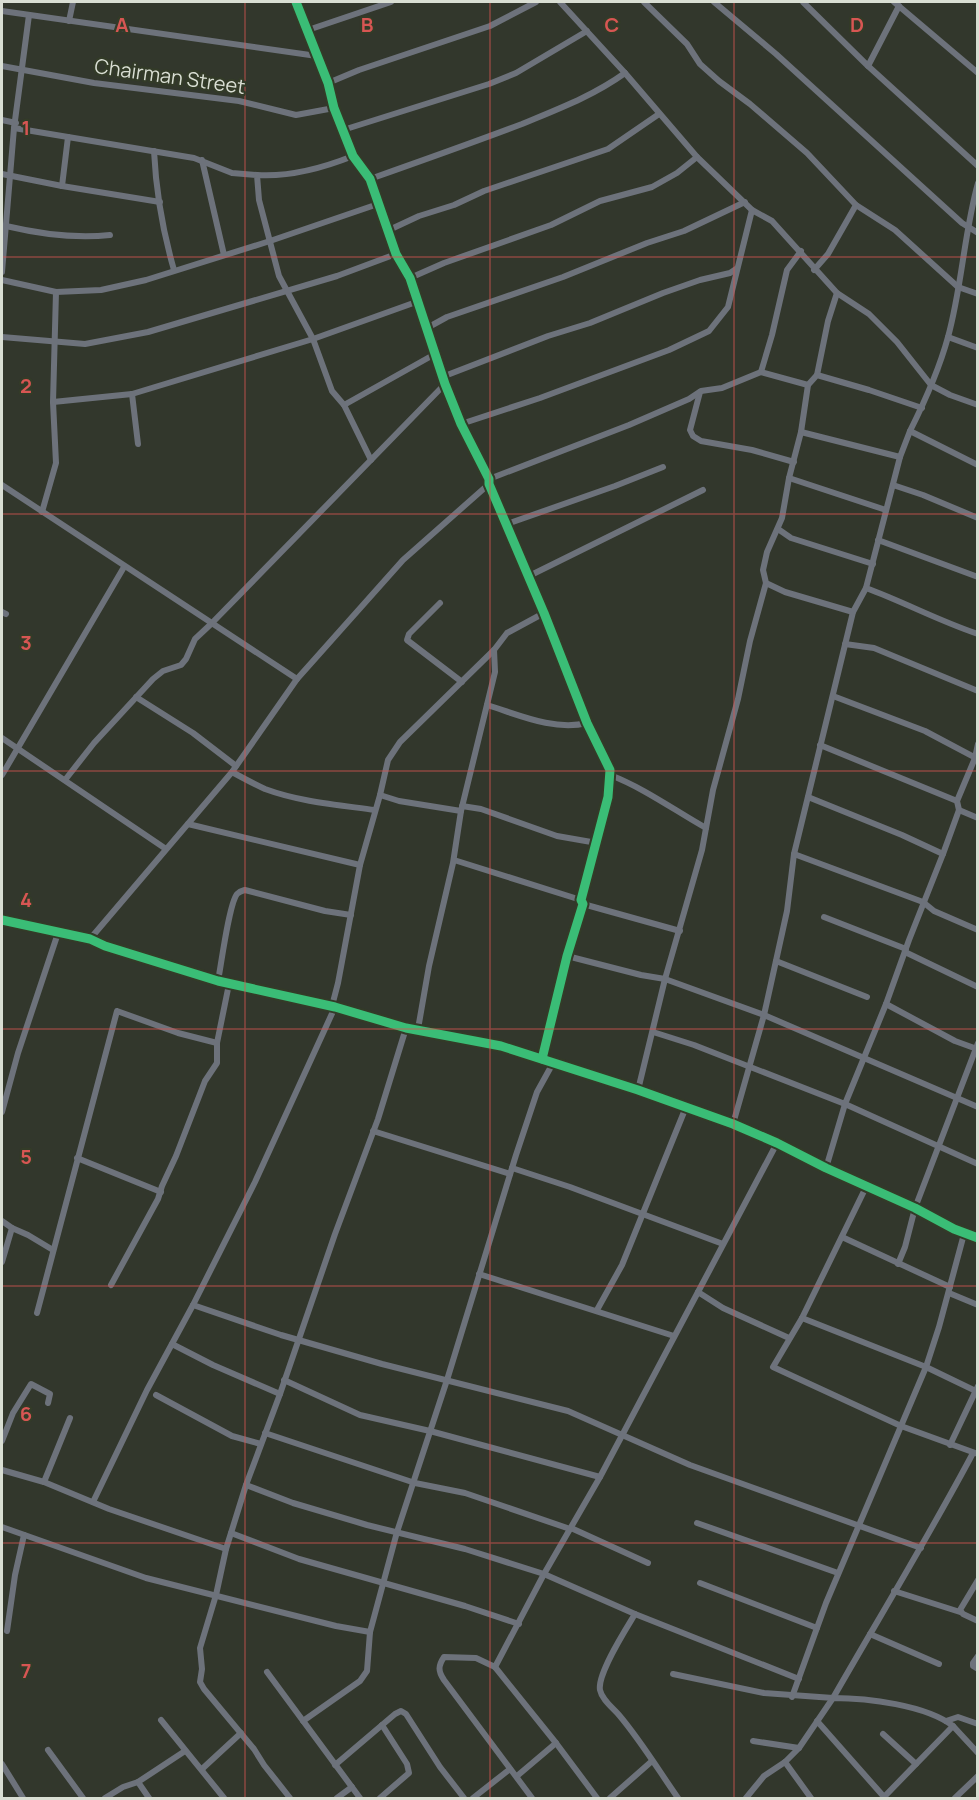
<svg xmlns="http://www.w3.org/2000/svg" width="979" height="1800" viewBox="0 0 979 1800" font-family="Manrope,sans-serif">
<rect width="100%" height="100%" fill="#32372c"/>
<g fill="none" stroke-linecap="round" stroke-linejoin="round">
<g stroke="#6d727b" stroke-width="6">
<polyline points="296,2 328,83 334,108 353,156 370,179 396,254 410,278 445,384 461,424 489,479 489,484 544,613 587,723 610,770 608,797 581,900 583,904 567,956 542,1059"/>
<polyline points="560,2 625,73 697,157 752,210 772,221 837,293 869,314 897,342 931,385 950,395 978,405"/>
<polyline points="644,2 687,44 700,64 719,81 750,104 807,153 856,205 895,230 958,287 978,294"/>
<polyline points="714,2 776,54 962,223 978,233"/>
<polyline points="803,2 868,66 978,166"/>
<polyline points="894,2 978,73"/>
<polyline points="2,11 317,56"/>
<polyline points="69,21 73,2"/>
<polyline points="308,30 391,2"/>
<polyline points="2,66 94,83 239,101 296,115 334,108"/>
<polyline points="868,66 899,6"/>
<polyline points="328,83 359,70 490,26 536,2"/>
<polyline points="2,120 16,123"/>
<polyline points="14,128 194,158 232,173 257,175 259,200 279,276 313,339 332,391 344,405 371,460"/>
<polyline points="343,130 489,84 516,73 587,31"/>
<path d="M154 151C156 191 163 232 174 270"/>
<polyline points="202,160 224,255"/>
<polyline points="2,174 62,186 160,202"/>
<path d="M257 175C289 177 323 168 353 156"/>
<path d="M370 179C421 161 472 143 522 124 558 109 593 96 625 73"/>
<polyline points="62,186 68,137"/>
<path d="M6 226C40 234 75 239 110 235"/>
<polyline points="389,230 419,216 454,205 484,191 608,149 659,114"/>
<polyline points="801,251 787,270 772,335 761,372 808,385"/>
<polyline points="814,270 828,254 856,205"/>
<polyline points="2,272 14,128 29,15"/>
<polyline points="410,278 444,263 551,225 600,201 652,187 677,173 697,157"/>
<polyline points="2,280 56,292 101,290 146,280 270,241 378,204"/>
<polyline points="427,328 447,317 563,277 647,243 684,231 745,202"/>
<polyline points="2,337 85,344 148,332 337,276 396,254"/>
<polyline points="948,337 978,348"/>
<polyline points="817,375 828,321 837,293"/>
<polyline points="442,377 548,336 590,323 663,293 700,280 730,273 736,269"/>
<polyline points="700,392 690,430 693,436 701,441 752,450 794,462"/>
<polyline points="132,394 138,444"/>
<polyline points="53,402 132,394 313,339 419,301"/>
<polyline points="344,405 435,354"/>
<polyline points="461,424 540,398 669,350 709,331 728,307 752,210"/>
<path d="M910 431C925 401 939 370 948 337 962 286 964 233 978 183"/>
<polyline points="801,432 900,457"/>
<polyline points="789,478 886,510"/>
<polyline points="489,479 629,425 689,399 701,391 722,388 761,372"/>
<polyline points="2,485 297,679"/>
<polyline points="893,485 923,495 978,518"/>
<polyline points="42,512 56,463 53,402 56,292"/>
<polyline points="507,524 615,486 663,467"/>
<polyline points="778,529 791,538 873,564"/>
<polyline points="878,540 978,577"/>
<polyline points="529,576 703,490"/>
<path d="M866 588C904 602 939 621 978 634"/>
<polyline points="440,603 409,634 407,640 462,682"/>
<polyline points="2,612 6,614"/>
<polyline points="853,612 785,592 766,583 763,570 767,552 782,518 789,478 801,432 808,385 817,375 869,390 922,408"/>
<polyline points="845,644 874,648 978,691"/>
<polyline points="833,696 925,731 978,759"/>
<polyline points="136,697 193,733 236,766"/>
<path d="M487 705C519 715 554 731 587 723"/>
<polyline points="2,738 166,849"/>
<polyline points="820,745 957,801"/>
<path d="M232 772C243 778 254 784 265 789 300 802 339 805 375 810"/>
<polyline points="2,775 124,567"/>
<path d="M610 775C644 788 674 810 706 828"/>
<polyline points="65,780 94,743 153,679 163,671 181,665 186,659 195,639 211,624 445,384"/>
<polyline points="380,795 399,801 461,811"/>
<polyline points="808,797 902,835 943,854"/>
<polyline points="462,806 481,809 557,836 597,843"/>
<polyline points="959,810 978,818"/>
<polyline points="188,824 360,865"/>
<polyline points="794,854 923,902 934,911 978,930"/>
<polyline points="454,860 581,900"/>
<polyline points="583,904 680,931"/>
<polyline points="824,917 906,949"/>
<polyline points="2,920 90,939 105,946 218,981 335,1007 406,1028 501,1046 638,1090 733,1124 777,1143 826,1168 915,1208 954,1229 978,1238"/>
<polyline points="90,939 232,772 297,679 403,560 489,484"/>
<polyline points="905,952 978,987"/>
<polyline points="567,956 641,975 665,979 764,1015 978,1107"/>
<polyline points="776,961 867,997"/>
<path d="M218 981C221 966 229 904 237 894 240 891 241 891 245 890L325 911 351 915"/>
<polyline points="886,1004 955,1041 977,1049"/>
<polyline points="332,1006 338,983 360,865 380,795 388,760 400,742 494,650 507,633 544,613"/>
<polyline points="418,1029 429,966 453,863 461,811 495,672 494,650"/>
<polyline points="653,1032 694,1045 845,1104 886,1004 909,940 943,854 959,810 957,801 975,758 978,744"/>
<polyline points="638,1090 665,979 702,850 713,790 738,699 750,641 766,583"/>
<polyline points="2,1112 18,1053 58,933"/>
<polyline points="733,1124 764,1015 787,911 794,854 853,612 866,588 900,457 910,431 978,465"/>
<polyline points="373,1131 510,1174"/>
<polyline points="77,1158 161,1192"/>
<polyline points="512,1168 570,1187 723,1244"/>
<polyline points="826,1168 845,1104 978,1164"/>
<polyline points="867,1185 802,1318 773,1367 901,1426 978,1454"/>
<polyline points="2,1221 12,1228"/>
<polyline points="842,1237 950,1287"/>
<polyline points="2,1262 12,1228 28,1235 53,1250"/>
<polyline points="898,1264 905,1247 915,1208 978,1043"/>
<polyline points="479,1274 674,1336"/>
<polyline points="111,1285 158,1199 162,1186 176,1156 205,1081 217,1063 217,1043 229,984"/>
<polyline points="698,1292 777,1143"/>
<polyline points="949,1293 978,1305"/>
<polyline points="193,1305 281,1335 382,1364 568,1411 690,1465 921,1548"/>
<polyline points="597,1310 622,1265 686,1107"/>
<polyline points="37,1313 117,1011 178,1033 217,1043"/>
<polyline points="802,1318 926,1367 978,1392"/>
<polyline points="172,1344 213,1365 280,1394"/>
<polyline points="284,1380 360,1415 430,1431 600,1477"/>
<polyline points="156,1395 232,1436 261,1444"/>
<polyline points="265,1433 415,1483 465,1493 570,1529"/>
<polyline points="2,1441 13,1413 31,1384 50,1394 48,1403"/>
<polyline points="950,1445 978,1386"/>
<polyline points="2,1470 44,1482 109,1509 226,1549"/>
<polyline points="44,1482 70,1418"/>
<path d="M246 1485 293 1503 367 1525 465 1549 544 1574 635 1614C626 1629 597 1674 600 1690 602 1700 613 1708 619 1715 641 1741 659 1771 678 1798"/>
<polyline points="93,1502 147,1390 193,1305 255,1182 335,1007"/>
<polyline points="697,1523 838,1573"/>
<polyline points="2,1527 146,1578 336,1626 370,1632"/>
<polyline points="571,1528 648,1563"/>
<polyline points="231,1533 299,1559 465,1606 519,1624"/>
<polyline points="978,1580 960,1610 963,1614 978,1621"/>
<polyline points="700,1583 817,1628"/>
<polyline points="894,1591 960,1612"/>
<polyline points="635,1614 799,1679"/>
<polyline points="7,1631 15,1575 24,1535"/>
<polyline points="870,1634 939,1664"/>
<polyline points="978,1656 973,1663 973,1666 978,1669"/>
<polyline points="495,1667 556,1743 597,1798"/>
<polyline points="267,1672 360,1798"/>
<path d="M673 1674 764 1693 833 1698C880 1616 929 1536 973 1453"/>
<polyline points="792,1697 826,1603 926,1367 939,1327 964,1234"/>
<polyline points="161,1720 224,1798"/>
<polyline points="303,1721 360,1681 367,1671 370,1632 397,1532 447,1380 516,1155 537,1092 553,1063"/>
<polyline points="817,1721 885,1798"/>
<polyline points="946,1721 958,1717 978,1724"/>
<polyline points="883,1734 916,1764"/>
<polyline points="753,1741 799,1748"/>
<polyline points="48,1750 83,1798"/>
<polyline points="785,1762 811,1798"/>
<polyline points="2,1764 23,1798"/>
<polyline points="335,1765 395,1714 401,1711 406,1714 440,1767 464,1798"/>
<polyline points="202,1769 241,1733"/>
<polyline points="517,1776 556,1743"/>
<polyline points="105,1798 123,1787 138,1782"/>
<polyline points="149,1798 138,1782 185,1751"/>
<polyline points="290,1798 264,1765 254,1749 204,1689 200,1682 202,1669 200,1648 216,1595 226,1549 246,1485 280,1394 335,1234 378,1119 406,1028"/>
<polyline points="337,1798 352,1787"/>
<polyline points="380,1798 409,1773 407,1764 382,1725"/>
<polyline points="473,1798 510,1769"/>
<path d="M532 1798 444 1680C438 1671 438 1666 444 1657L476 1658 495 1667 544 1574 600 1477 698 1292 723 1308 789 1338"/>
<polyline points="610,1798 652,1761"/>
<path d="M746 1798 764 1776 785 1762 799 1748 833 1698C867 1698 926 1705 953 1726"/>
<polyline points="883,1798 953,1726 978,1753"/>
<polyline points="955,1798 978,1776"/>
</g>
<g stroke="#333b28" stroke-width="13">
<g id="cycleway">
<polyline points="296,2 328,83 334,108 353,156 370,179 396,254 410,278 445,384 461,424 489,479 489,484 544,613 587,723 610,770 608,797 581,900 583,904 567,956 542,1059"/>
<polyline points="2,920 90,939 105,946 218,981 335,1007 406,1028 501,1046 638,1090 733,1124 777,1143 826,1168 915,1208 954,1229 978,1238"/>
</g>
</g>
<use href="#cycleway" stroke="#3abd76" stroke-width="9"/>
</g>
<path fill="none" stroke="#d75653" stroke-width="1.5" stroke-opacity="0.55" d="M245 2V1798M490 2V1798M734 2V1798M2 257H978M2 514H978M2 771H978M2 1029H978M2 1286H978M2 1543H978"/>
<g text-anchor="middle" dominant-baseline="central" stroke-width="4.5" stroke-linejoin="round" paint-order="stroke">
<g font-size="20" fill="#d9ded3" stroke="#333b28">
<text transform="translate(170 76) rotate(8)">Chairman Street</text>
</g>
</g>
<g font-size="20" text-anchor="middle" font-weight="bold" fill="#d75653" stroke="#333b28" stroke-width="4.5" stroke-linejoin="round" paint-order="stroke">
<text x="122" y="32">A</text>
<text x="367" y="32">B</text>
<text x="612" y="32">C</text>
<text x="857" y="32">D</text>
<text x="26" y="135">1</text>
<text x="26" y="393">2</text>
<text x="26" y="650">3</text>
<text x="26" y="907">4</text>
<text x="26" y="1164">5</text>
<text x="26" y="1421">6</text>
<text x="26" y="1678">7</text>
</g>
<rect width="979" height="1800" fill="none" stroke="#d9ded3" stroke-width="6"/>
</svg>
